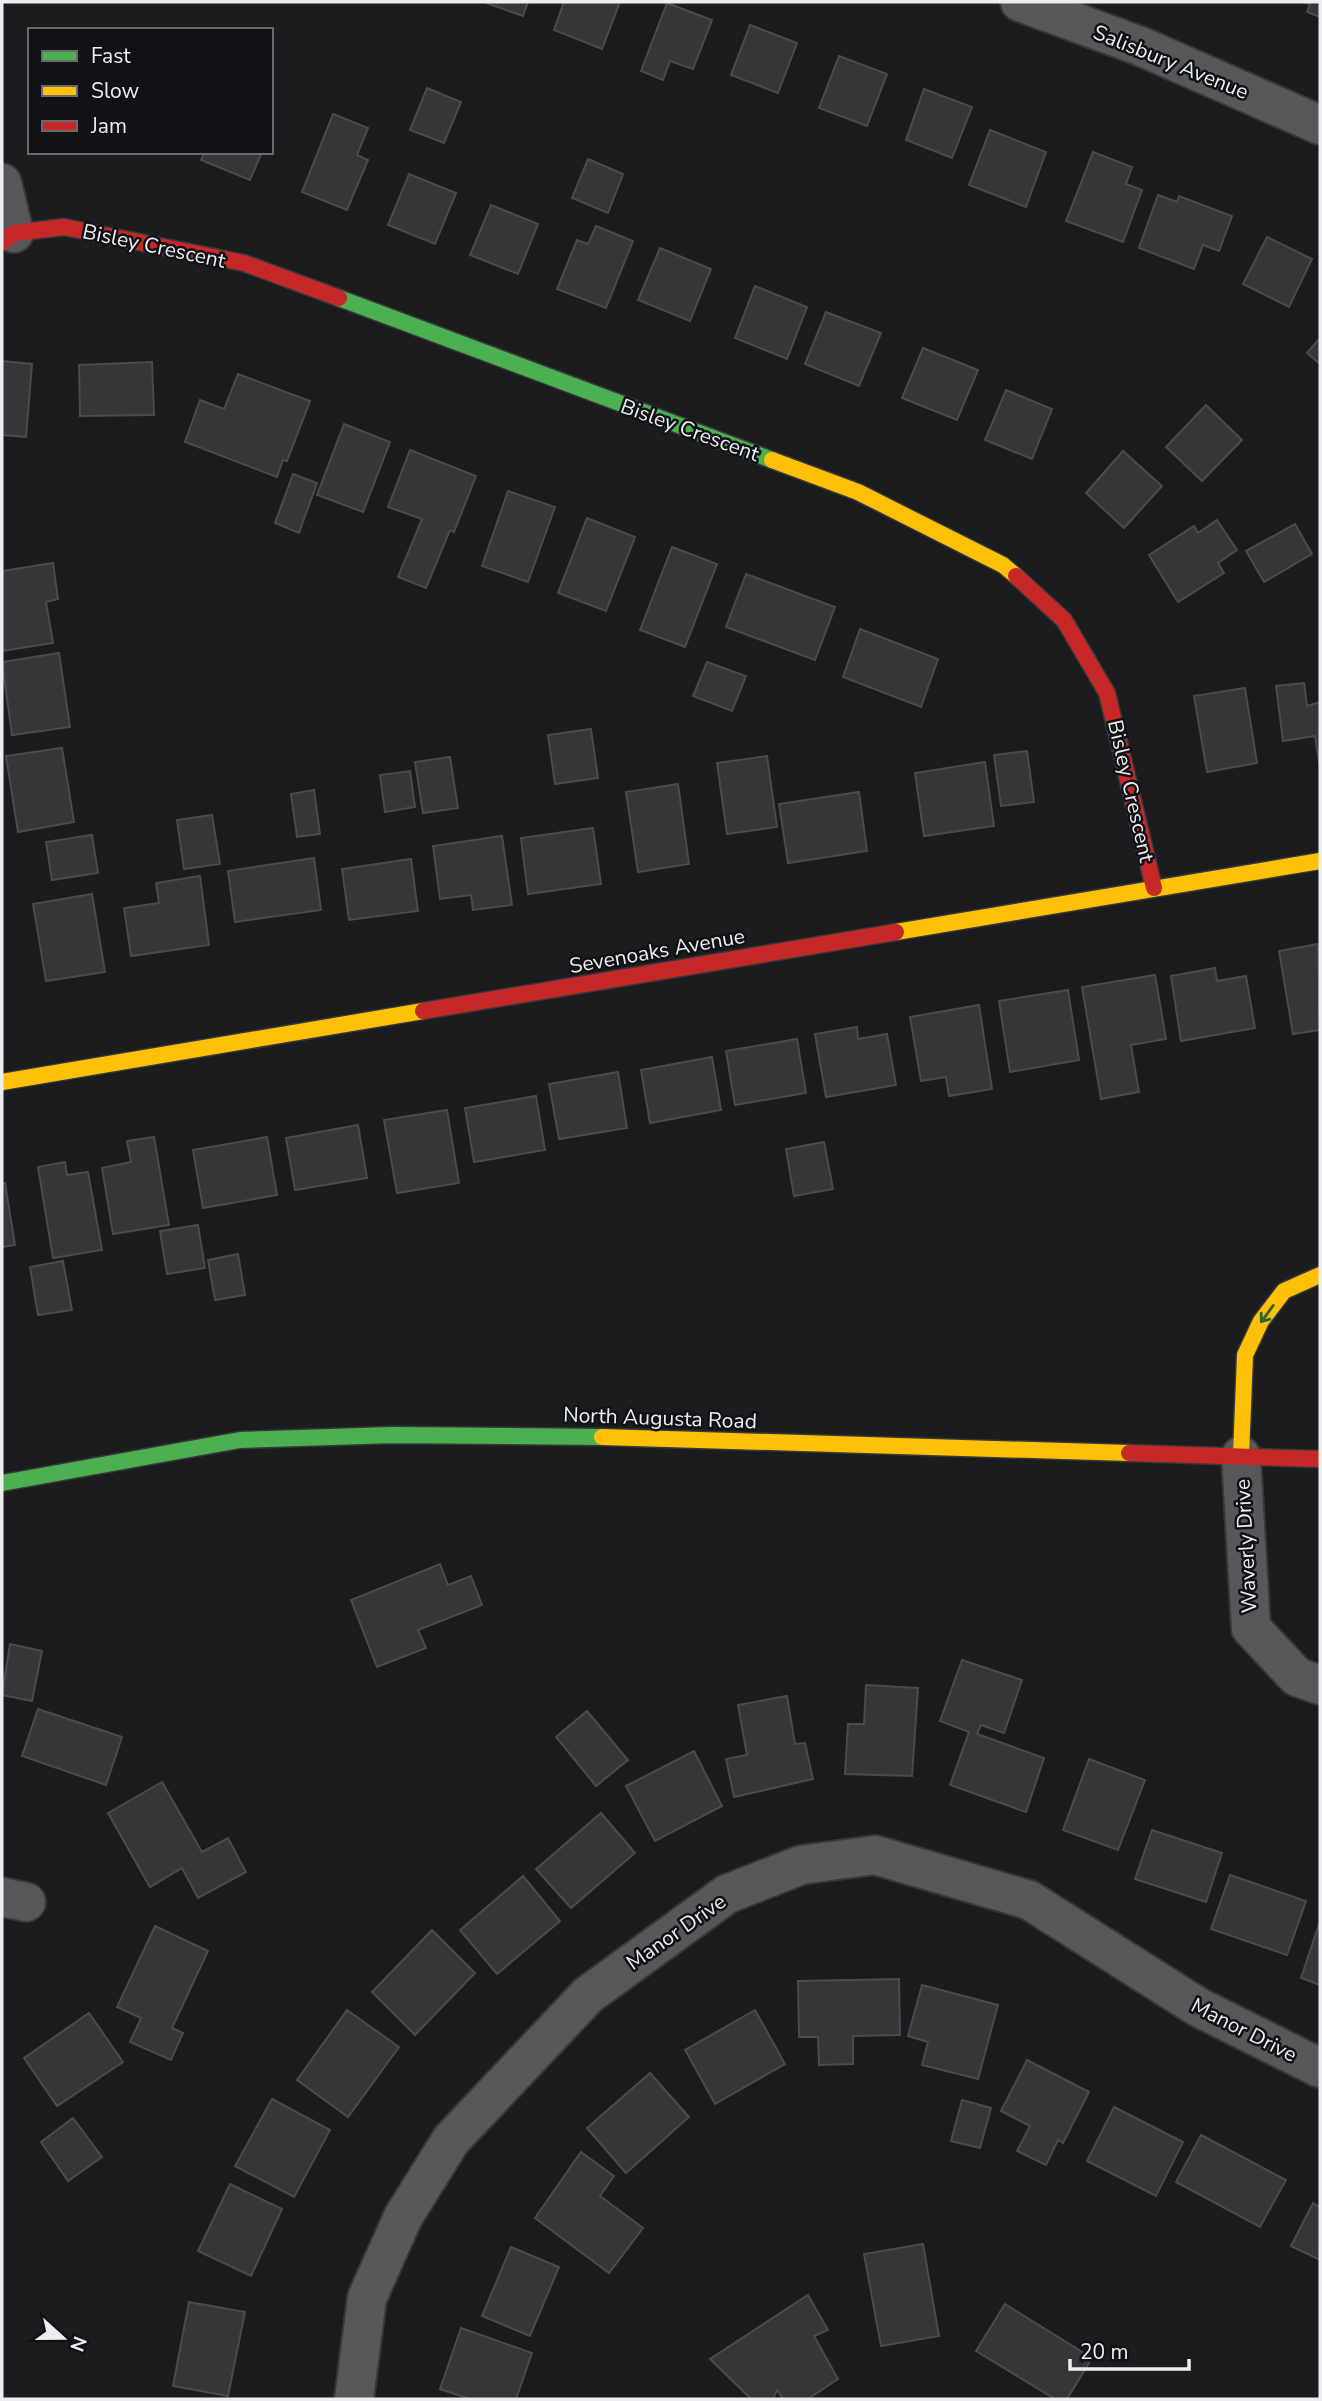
<svg xmlns="http://www.w3.org/2000/svg" width="1322" height="2401" viewBox="0 0 1322 2401" font-family="'Nunito Sans',sans-serif">
<rect width="100%" height="100%" fill="#1a1c1e"/>
<g fill="#343638" stroke="#494b4d" stroke-width="2">
<polygon points="484,2 528,2 523,16"/>
<polygon points="564,2 620,2 602,49 554,30"/>
<polygon points="1303,2 1320,2 1320,17 1307,12 1310,4"/>
<polygon points="667,3 712,20 693,69 670,61 663,80 641,71"/>
<polygon points="750,25 797,43 778,93 731,75"/>
<polygon points="839,56 887,74 867,126 819,108"/>
<polygon points="427,88 461,102 444,143 410,130"/>
<polygon points="924,89 972,107 952,158 906,140"/>
<polygon points="333,114 368,128 357,155 368,160 347,210 302,192"/>
<polygon points="990,130 1046,152 1026,207 969,185"/>
<polygon points="205,152 262,152 250,180 201,160"/>
<polygon points="1093,152 1132,167 1126,184 1142,190 1123,242 1066,221"/>
<polygon points="588,159 623,174 608,213 572,198"/>
<polygon points="409,174 456,193 435,244 388,225"/>
<polygon points="1158,195 1177,202 1179,196 1232,216 1219,251 1203,245 1194,269 1139,248"/>
<polygon points="491,205 538,224 518,274 470,255"/>
<polygon points="596,226 633,241 606,308 557,289 577,240 588,244"/>
<polygon points="1267,237 1312,259 1289,307 1243,284"/>
<polygon points="660,248 711,269 690,321 638,300"/>
<polygon points="755,286 807,307 787,359 735,338"/>
<polygon points="826,312 881,333 859,386 805,364"/>
<polygon points="1320,338 1320,364 1307,353"/>
<polygon points="923,348 978,370 957,420 902,398"/>
<polygon points="2,361 32,364 26,437 2,435"/>
<polygon points="152,362 154,415 80,416 79,365"/>
<polygon points="238,374 310,401 287,461 283,460 277,477 185,442 200,400 224,409"/>
<polygon points="1006,390 1052,409 1032,459 985,440"/>
<polygon points="1206,405 1242,440 1202,481 1166,447"/>
<polygon points="344,424 390,442 363,512 317,495"/>
<polygon points="410,450 476,476 454,532 450,530 426,588 398,577 422,519 388,507"/>
<polygon points="1123,451 1162,486 1124,528 1086,493"/>
<polygon points="293,474 317,483 299,533 275,523"/>
<polygon points="508,491 555,507 528,582 482,566"/>
<polygon points="587,518 635,537 606,611 558,593"/>
<polygon points="1217,520 1237,550 1218,563 1224,573 1178,602 1149,555 1194,526 1198,533"/>
<polygon points="1295,524 1312,554 1264,582 1246,551"/>
<polygon points="672,547 717,564 685,647 640,630"/>
<polygon points="53,563 58,599 46,602 53,643 2,651 2,571"/>
<polygon points="746,574 835,607 815,660 726,627"/>
<polygon points="860,629 938,659 921,707 843,677"/>
<polygon points="59,653 70,727 12,735 2,662"/>
<polygon points="707,662 746,676 732,711 693,696"/>
<polygon points="1304,683 1307,706 1320,702 1320,768 1315,736 1283,741 1276,686"/>
<polygon points="1245,688 1257,763 1207,772 1194,696"/>
<polygon points="591,729 598,778 555,784 548,735"/>
<polygon points="62,748 74,822 18,832 6,756"/>
<polygon points="1027,751 1034,802 1001,806 994,755"/>
<polygon points="767,756 777,827 727,834 717,763"/>
<polygon points="450,757 458,808 423,813 415,762"/>
<polygon points="985,762 994,826 924,836 915,773"/>
<polygon points="410,771 415,807 385,812 380,775"/>
<polygon points="678,784 689,864 638,872 626,792"/>
<polygon points="314,790 320,834 297,837 291,794"/>
<polygon points="859,792 867,851 788,863 779,804"/>
<polygon points="212,815 220,864 184,869 177,820"/>
<polygon points="593,828 601,884 528,894 521,838"/>
<polygon points="92,835 98,873 52,880 46,842"/>
<polygon points="502,836 512,905 473,910 471,895 440,899 433,846"/>
<polygon points="314,858 321,910 235,922 228,871"/>
<polygon points="411,859 418,911 349,920 342,869"/>
<polygon points="200,876 209,945 131,956 124,908 159,903 156,883"/>
<polygon points="92,894 105,972 46,981 33,904"/>
<polygon points="1318,944 1320,1030 1293,1034 1279,951"/>
<polygon points="1215,968 1217,981 1246,976 1255,1028 1181,1041 1171,976"/>
<polygon points="1155,975 1166,1039 1131,1045 1139,1092 1101,1099 1082,987"/>
<polygon points="1068,990 1079,1060 1010,1072 999,1001"/>
<polygon points="979,1005 992,1089 949,1096 946,1077 921,1081 910,1017"/>
<polygon points="857,1027 858,1039 887,1034 896,1085 826,1097 815,1034"/>
<polygon points="797,1039 806,1093 735,1105 726,1051"/>
<polygon points="712,1057 721,1110 650,1123 641,1070"/>
<polygon points="618,1072 627,1128 559,1139 549,1084"/>
<polygon points="536,1096 545,1150 474,1162 465,1108"/>
<polygon points="447,1110 459,1183 397,1193 384,1120"/>
<polygon points="358,1125 367,1178 295,1190 286,1138"/>
<polygon points="154,1137 169,1225 113,1234 102,1168 131,1162 127,1141"/>
<polygon points="267,1137 277,1195 203,1208 193,1150"/>
<polygon points="824,1142 833,1189 794,1196 786,1149"/>
<polygon points="65,1162 67,1175 88,1172 102,1250 53,1258 38,1167"/>
<polygon points="2,1183 5,1183 15,1245 2,1247"/>
<polygon points="198,1225 205,1268 167,1274 160,1231"/>
<polygon points="238,1254 245,1295 215,1300 208,1260"/>
<polygon points="63,1261 72,1310 38,1315 30,1267"/>
<polygon points="440,1564 448,1585 471,1576 482,1605 418,1630 426,1648 377,1667 351,1600"/>
<polygon points="10,1644 42,1651 32,1701 2,1695"/>
<polygon points="962,1660 1022,1680 1004,1733 981,1725 977,1734 1044,1758 1026,1812 950,1785 969,1732 940,1721"/>
<polygon points="866,1685 918,1688 912,1776 845,1774 848,1724 864,1724"/>
<polygon points="787,1696 795,1744 805,1743 813,1779 734,1797 726,1759 747,1755 738,1705"/>
<polygon points="38,1709 122,1737 106,1785 22,1756"/>
<polygon points="587,1711 628,1760 596,1786 556,1737"/>
<polygon points="694,1751 722,1806 655,1841 626,1786"/>
<polygon points="1089,1759 1145,1780 1118,1850 1063,1830"/>
<polygon points="162,1782 202,1852 228,1838 246,1872 198,1898 182,1868 150,1887 108,1813"/>
<polygon points="601,1813 635,1853 571,1908 536,1869"/>
<polygon points="1152,1830 1222,1853 1206,1902 1135,1879"/>
<polygon points="1230,1875 1306,1901 1287,1955 1211,1929"/>
<polygon points="523,1876 560,1921 497,1974 460,1930"/>
<polygon points="1320,1921 1320,1985 1301,1978"/>
<polygon points="155,1926 208,1951 172,2028 183,2033 171,2060 130,2042 141,2018 117,2007"/>
<polygon points="432,1930 475,1973 415,2035 372,1992"/>
<polygon points="899,1979 900,2035 853,2036 853,2064 819,2065 818,2037 799,2037 798,1981"/>
<polygon points="922,1985 998,2005 978,2079 922,2065 928,2042 908,2036"/>
<polygon points="347,2010 399,2047 348,2117 297,2080"/>
<polygon points="755,2010 785,2064 715,2104 685,2050"/>
<polygon points="89,2013 123,2062 57,2106 24,2058"/>
<polygon points="1027,2060 1089,2092 1063,2143 1058,2140 1046,2165 1017,2151 1030,2126 1001,2111"/>
<polygon points="650,2073 689,2117 626,2173 587,2128"/>
<polygon points="272,2099 330,2130 294,2197 235,2166"/>
<polygon points="962,2100 991,2108 980,2148 951,2141"/>
<polygon points="1114,2107 1183,2142 1156,2196 1087,2161"/>
<polygon points="73,2118 102,2157 68,2181 41,2142"/>
<polygon points="1201,2135 1286,2180 1260,2227 1176,2182"/>
<polygon points="581,2152 614,2176 600,2196 643,2228 609,2273 535,2218"/>
<polygon points="230,2184 282,2209 251,2276 198,2251"/>
<polygon points="1313,2203 1320,2207 1320,2260 1291,2246"/>
<polygon points="923,2244 939,2336 881,2346 864,2254"/>
<polygon points="511,2247 559,2267 530,2336 482,2316"/>
<polygon points="808,2295 828,2330 814,2336 838,2379 808,2399 783,2399 777,2390 773,2399 751,2399 710,2359"/>
<polygon points="189,2302 245,2312 228,2396 173,2386"/>
<polygon points="1005,2304 1092,2358 1067,2399 1055,2399 976,2351"/>
<polygon points="461,2328 532,2353 516,2399 470,2399 440,2389"/>
</g>
<g fill="none" stroke-linecap="round" stroke-linejoin="round">
<g stroke="#37383a" stroke-width="42">
<g id="street">
<polyline points="1020,2 1140,46 1320,125"/>
<polyline points="2,183 14,233"/>
<polyline points="1241,1456 1251,1628 1297,1677 1320,1685"/>
<polyline points="2,1897 26,1902"/>
<polyline points="354,2399 367,2298 403,2217 451,2140 588,1995 727,1894 801,1865 875,1855 1029,1900 1198,2007 1320,2068"/>
</g>
</g>
<g stroke="#37383a" stroke-width="19">
<g id="fast">
<polyline points="339,298 772,460"/>
<polyline points="2,1483 240,1440 392,1435 602,1437"/>
</g>
</g>
<g stroke="#37383a" stroke-width="19">
<g id="slow">
<polyline points="772,460 858,492 1003,565 1016,576"/>
<polyline points="896,932 1320,861"/>
<polyline points="2,1082 423,1011"/>
<polyline points="602,1437 1129,1453"/>
<polyline points="1241,1456 1245,1355 1261,1321 1284,1291 1320,1275"/>
</g>
</g>
<g stroke="#37383a" stroke-width="19">
<g id="jam">
<polyline points="2,242 14,233 64,227 244,263 339,298"/>
<polyline points="1016,576 1064,620 1107,693 1154,888"/>
<polyline points="423,1011 896,932"/>
<polyline points="1129,1453 1320,1459"/>
</g>
</g>
<use href="#street" stroke="#56585a" stroke-width="38"/>
<use href="#fast" stroke="#4caf50" stroke-width="16"/>
<use href="#slow" stroke="#ffc107" stroke-width="16"/>
<use href="#jam" stroke="#c62828" stroke-width="16"/>
</g>
<defs><path id="oneway-shaft" d="M-6 0H5M1.5-3L5.5 0L1.5 3" fill="none" stroke-width="1.6" stroke-linecap="round" stroke-linejoin="round" transform="scale(1.75)"/></defs>
<use stroke="#2e6033" href="#oneway-shaft" transform="translate(1267 1314) rotate(126)"/>
<g text-anchor="middle" dominant-baseline="central" stroke-width="5" stroke-linejoin="round" paint-order="stroke">
<g font-size="21" fill="#eceef1" stroke="#101216">
<text transform="translate(1171 62) rotate(22)">Salisbury Avenue</text>
<text transform="translate(154 246) rotate(12)">Bisley Crescent</text>
<text transform="translate(690 430) rotate(20)">Bisley Crescent</text>
<text transform="translate(1131 791) rotate(77)">Bisley Crescent</text>
<text transform="translate(657 951) rotate(-10)">Sevenoaks Avenue</text>
<text transform="translate(660 1418) rotate(2)">North Augusta Road</text>
<text transform="translate(1246 1546) rotate(-93)">Waverly Drive</text>
<text transform="translate(676 1932) rotate(-35)">Manor Drive</text>
<text transform="translate(1244 2030) rotate(27)">Manor Drive</text>
</g>
</g>
<rect width="1322" height="2401" fill="none" stroke="#eceef1" stroke-width="7"/>
<rect x="28" y="28" width="245" height="126" fill="#101216" stroke="#686a6e" stroke-width="2"/>
<rect x="42" y="51" width="35" height="10" fill="#4caf50" stroke="#686a6e" stroke-width="2"/>
<text x="91" y="63" font-size="21" fill="#eceef1">Fast</text>
<rect x="42" y="86" width="35" height="10" fill="#ffc107" stroke="#686a6e" stroke-width="2"/>
<text x="91" y="98" font-size="21" fill="#eceef1">Slow</text>
<rect x="42" y="121" width="35" height="10" fill="#c62828" stroke="#686a6e" stroke-width="2"/>
<text x="91" y="133" font-size="21" fill="#eceef1">Jam</text>
<g transform="translate(63 2338) rotate(111)" stroke="#101216" stroke-width="5" paint-order="stroke">
<path d="M0-5L12 26L0 18L-12 26Z" fill="#eceef1"/>
<text y="-10" font-size="19" font-weight="bold" text-anchor="middle" fill="#eceef1">N</text>
</g>
<path d="M1070 2359v10h119v-10" fill="none" stroke="#eceef1" stroke-width="3.5"/>
<text x="1080" y="2359" font-size="21" fill="#eceef1" stroke="#101216" stroke-width="5" paint-order="stroke">20 m</text>
</svg>
